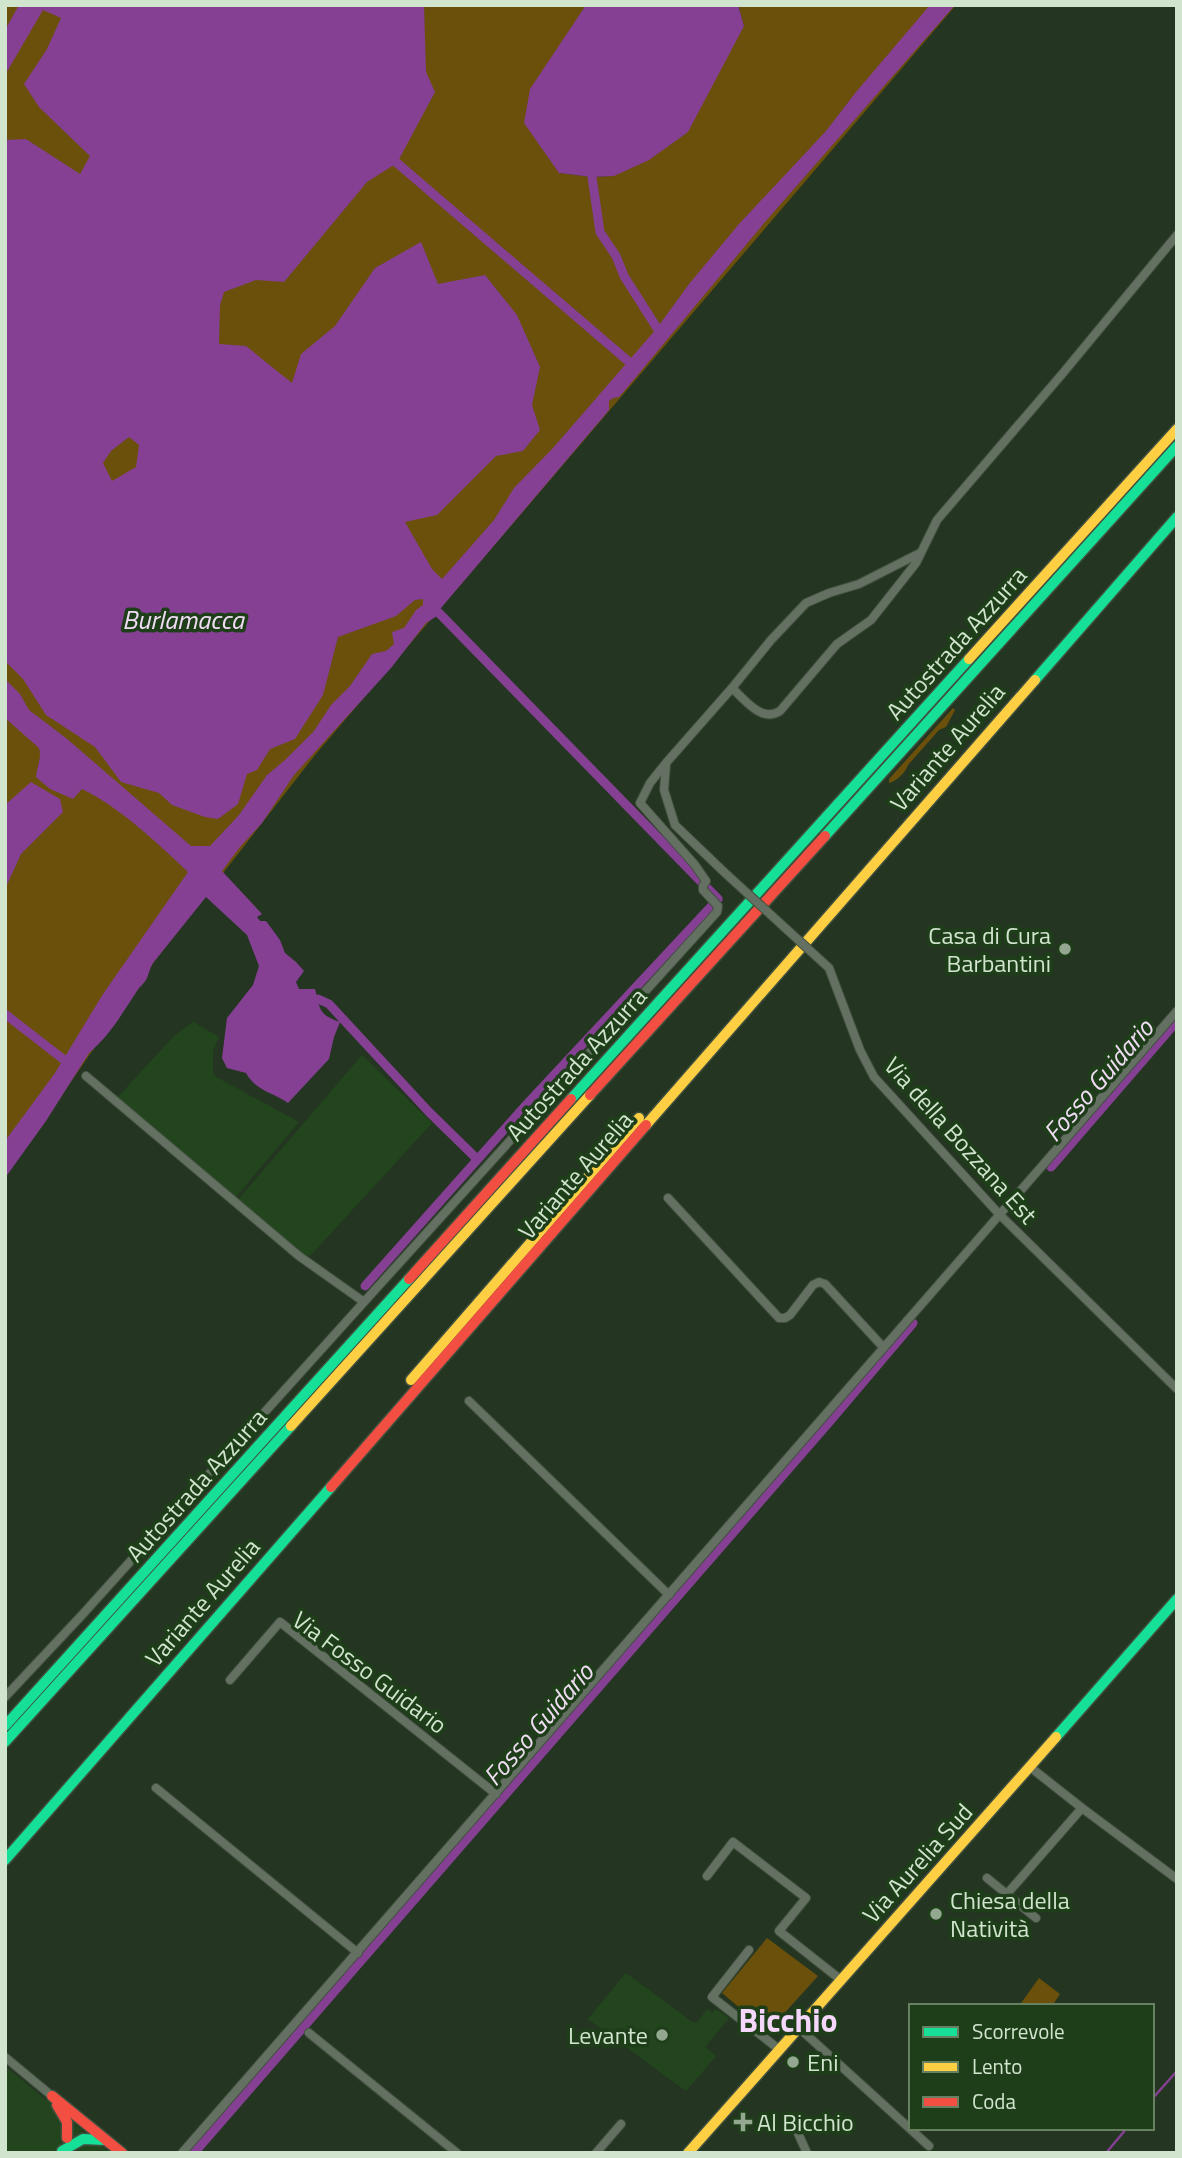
<svg xmlns="http://www.w3.org/2000/svg" width="1182" height="2158" font-family="'Titillium Web',sans-serif">
  <style>
    .built { fill: #22451d }
    .green { fill: #6a500b }
    .water { fill: #854093; fill-rule: evenodd }
    .lines { fill: none; stroke-linecap: round; stroke-linejoin: round }
    .stream { stroke: #854093; stroke-width: 2.5 }
    .canal { stroke: #854093; stroke-width: 9 }
    .street-casing { stroke: #40503e; stroke-width: 10 }
    .fast-casing { stroke: #40503e; stroke-width: 13 }
    .slow-casing { stroke: #40503e; stroke-width: 13 }
    .jam-casing { stroke: #40503e; stroke-width: 13 }
    .street { stroke: #647162; stroke-width: 8 }
    .fast { stroke: #16e098; stroke-width: 10 }
    .slow { stroke: #ffcf43; stroke-width: 10 }
    .jam { stroke: #f24e42; stroke-width: 10 }
    .street-bridge-casing { stroke: #40503e; stroke-width: 10; stroke-linecap: butt }
    .street-bridge { stroke: #647162; stroke-width: 8 }
    .poi-dot { fill: #94a791; stroke: #1e3e19; stroke-width: 2.5 }
    .labels { text-anchor: middle; dominant-baseline: central; stroke-width: 7; stroke-linejoin: round; paint-order: stroke }
    .street-label { font-size: 24px; fill: #d1e4ce; stroke: #1e3e19 }
    .poi-label { font-size: 24px; fill: #d1e4ce; stroke: #1e3e19; text-anchor: start }
    .water-label { font-size: 26px; font-style: italic; fill: #f0ddf4; stroke: #1e3e19 }
    .district-label { font-size: 32px; font-weight: bold; fill: #f6d7fc; stroke: #1e3e19 }
  </style>
  <rect width="100%" height="100%" fill="#243621"/>
  <!-- built -->
  <path class="built" d="M193,1022L219,1037L213,1051V1072L216,1077L299,1122L234,1199L116,1099L174,1036Z
    M362,1055L432,1123L310,1256L300,1253L237,1201Z
    M626,1973L692,2022L697,2023L707,2009L712,2013L716,2009L729,2018L705,2047L716,2056L686,2091L588,2019Z
    M5,2066L110,2153H5Z"/>
  <!-- green -->
  <path class="green" d="M5,5H586L569,33L559,173L592,177L614,176L744,26L738,5H956L315,755L153,963L5,1177Z
    M953,708L955,710L946,727L939,730L908,765C905,773 897,781 889,783V779Z
    M767,1938L818,1976L771,2028L743,2006L741,2009L722,1993Z
    M1039,1978L1060,1994L1052,2006H1019Z"/>
  <!-- water -->
  <path class="water" d="M19,5H424L426,72L435,92L397,163L367,182L284,282L256,280L224,292L220,305L219,344L246,346L292,383L301,354L335,326L375,268L421,242L438,284L485,275L517,315L540,367L532,405L540,430L523,451L496,456L437,515L405,522L432,569L442,579L494,520L514,488L553,448L657,328L689,284L739,224L826,131L856,92L930,5H955L765,222L636,377L619,397L613,398L609,401V410L441,608L437,616L426,623L391,668L294,775L262,823L240,847L222,871L262,914L257,917L260,921H266L280,940L285,953L296,962L304,971L296,982L299,989H315C320,1008 318,1015 340,1022L334,1037L329,1059L288,1103C272,1092 256,1091 246,1073L227,1068L222,1058L227,1018L253,985L259,966L247,935L206,897L153,963C150,968 149,973 147,978C145,983 139,987 137,991C121,1015 111,1034 89,1053L46,1121L5,1178V1141L55,1073L103,994L188,872C156,842 121,808 82,789L73,799L50,789L36,777C37,766 42,758 39,748L5,718V679L20,694L29,710L66,738L191,846H210L239,815L267,775L285,760L314,731L331,705L350,686L372,654L386,651L394,644L392,632L404,628L416,610L423,605V599L415,600L396,616L338,637L323,695L295,739L270,749L257,770L247,774L238,804L218,819L205,817L172,805L159,793L121,782L95,747L46,715L23,679L5,661V140L26,139L80,174L90,156L39,107L24,84L47,49L61,18L43,10L5,75V30ZM129,437L139,445L136,467L112,481L103,463L111,451Z
    M586,5H738L744,26L688,132L649,160L614,176L592,177L559,173L524,123L530,89Z
    M31,782L60,799L63,812L21,854L5,889V805Z"/>
  <g class="lines">
    <!-- stream -->
    <path class="stream" d="M1152,2099L1177,2071
      M1106,2153L1127,2128"/>
    <!-- canal -->
    <path class="canal" d="M397,163L628,361
      M592,177L600,232L616,256L624,276L657,328
      M318,999L329,1004L429,1112L477,1159
      M5,1014L63,1059
      M1051,1167L1177,1021
      M365,1286L526,1105L718,899L439,613
      M194,2153L831,1420L913,1323"/>
    <!-- street casing -->
    <g class="street-casing">
      <path id="street" d="M732,688L771,640L806,603L829,593L859,584L920,553
        M666,765L664,790L675,825L724,872
        M829,968L860,1050L874,1077L999,1214L1177,1389
        M668,1198L779,1318H785L790,1315L813,1285L819,1282L825,1284L883,1347
        M364,1302L717,912L718,906L703,890V886L706,881L695,865L640,803L650,783L666,763L732,688C745,700 762,723 780,711L837,644L871,620L916,563L937,520L1063,373L1177,235
        M469,1401L669,1595
        M230,1680L280,1622L496,1794
        M5,1697L82,1615L364,1302L299,1256L86,1076
        M156,1788L358,1953
        M1082,1808L1177,1879
        M707,1876L733,1842L806,1898L779,1931L841,1980
        M987,1878L1036,1918
        M1006,1895L1082,1808L1030,1767
        M749,1950L712,1997L780,2050
        M799,2028L929,2146
        M309,2033L457,2153
        M5,2057L52,2096
        M797,2131L807,2153
        M182,2153C516,1775 844,1391 1177,1011
        M596,2153L621,2124"/>
    </g>
    <!-- fast casing -->
    <g class="fast-casing">
      <path id="fast" d="M1035,680L1177,517
        M825,836L1177,446
        M571,1099L969,659
        M5,1726L409,1279
        M1056,1737L1177,1599
        M5,1742L291,1426
        M5,1860L331,1487
        M62,2151L83,2139L105,2140"/>
    </g>
    <!-- slow casing -->
    <g class="slow-casing">
      <path id="slow" d="M969,659L1177,429
        M646,1125L1035,680
        M411,1380L639,1118
        M291,1426L590,1095
        M688,2153L1056,1737"/>
    </g>
    <!-- jam casing -->
    <g class="jam-casing">
      <path id="jam" d="M590,1095L825,836
        M409,1279L571,1099
        M331,1487L646,1125
        M52,2096L122,2153
        M57,2105L67,2122V2138"/>
    </g>
    <!-- street -->
    <use href="#street" class="street"/>
    <!-- fast -->
    <use href="#fast" class="fast"/>
    <!-- slow -->
    <use href="#slow" class="slow"/>
    <!-- jam -->
    <use href="#jam" class="jam"/>
    <!-- street-bridge casing -->
    <g class="street-bridge-casing">
      <path id="street-bridge" d="M724,872L829,968"/>
    </g>
    <!-- street-bridge -->
    <use href="#street-bridge" class="street-bridge"/>
  </g>
  <!-- markers -->
  <g class="poi-dot">
    <circle cx="1065" cy="949" r="7"/>
    <circle cx="936" cy="1914" r="7"/>
    <circle cx="662" cy="2035" r="7"/>
    <circle cx="793" cy="2062" r="7"/>
    <path d="M739.5 2111.5h7v7h7v7h-7v7h-7v-7h-7v-7h7z"/>
  </g>
  <g class="labels">
    <!-- street labels -->
    <g class="street-label">
      <text transform="translate(956 643) rotate(-48)">Autostrada Azzurra</text>
      <text transform="translate(947 747) rotate(-49)">Variante Aurelia</text>
      <text transform="translate(576 1064) rotate(-48)">Autostrada Azzurra</text>
      <text transform="translate(961 1140) rotate(48)">Via della Bozzana Est</text>
      <text transform="translate(575 1175) rotate(-49)">Variante Aurelia</text>
      <text transform="translate(196 1485) rotate(-48)">Autostrada Azzurra</text>
      <text transform="translate(202 1602) rotate(-49)">Variante Aurelia</text>
      <text transform="translate(370 1672) rotate(37)">Via Fosso Guidario</text>
      <text transform="translate(917 1863) rotate(-48)">Via Aurelia Sud</text>
    </g>
    <!-- poi labels -->
    <g class="poi-label">
      <text x="1051" y="935" text-anchor="end">Casa di Cura<tspan x="1051" dy="28">Barbantini</tspan></text>
      <text x="950" y="1900">Chiesa della<tspan x="950" dy="28">Natività</tspan></text>
      <text x="648" y="2035" text-anchor="end">Levante</text>
      <text x="807" y="2062">Eni</text>
      <text x="757" y="2122">Al Bicchio</text>
    </g>
    <!-- water labels -->
    <g class="water-label">
      <text x="183" y="619">Burlamacca</text>
      <text transform="translate(1098 1080) rotate(-49)">Fosso Guidario</text>
      <text transform="translate(538 1724) rotate(-49)">Fosso Guidario</text>
    </g>
    <!-- district labels -->
    <g class="district-label">
      <text x="788" y="2020">Bicchio</text>
    </g>
  </g>
  <!-- border -->
  <rect width="1182" height="2158" fill="none" stroke="#d1e4ce" stroke-width="14"/>
  <!-- legend -->
  <rect x="909" y="2004" width="245" height="126" fill="#1e3e19" stroke="#668061" stroke-width="2"/>
  <rect x="923" y="2027" width="35" height="10" fill="#16e098" stroke="#668061" stroke-width="2"/>
  <text x="972" y="2039" font-size="21" fill="#d1e4ce">Scorrevole</text>
  <rect x="923" y="2062" width="35" height="10" fill="#ffcf43" stroke="#668061" stroke-width="2"/>
  <text x="972" y="2074" font-size="21" fill="#d1e4ce">Lento</text>
  <rect x="923" y="2097" width="35" height="10" fill="#f24e42" stroke="#668061" stroke-width="2"/>
  <text x="972" y="2109" font-size="21" fill="#d1e4ce">Coda</text>
</svg>
